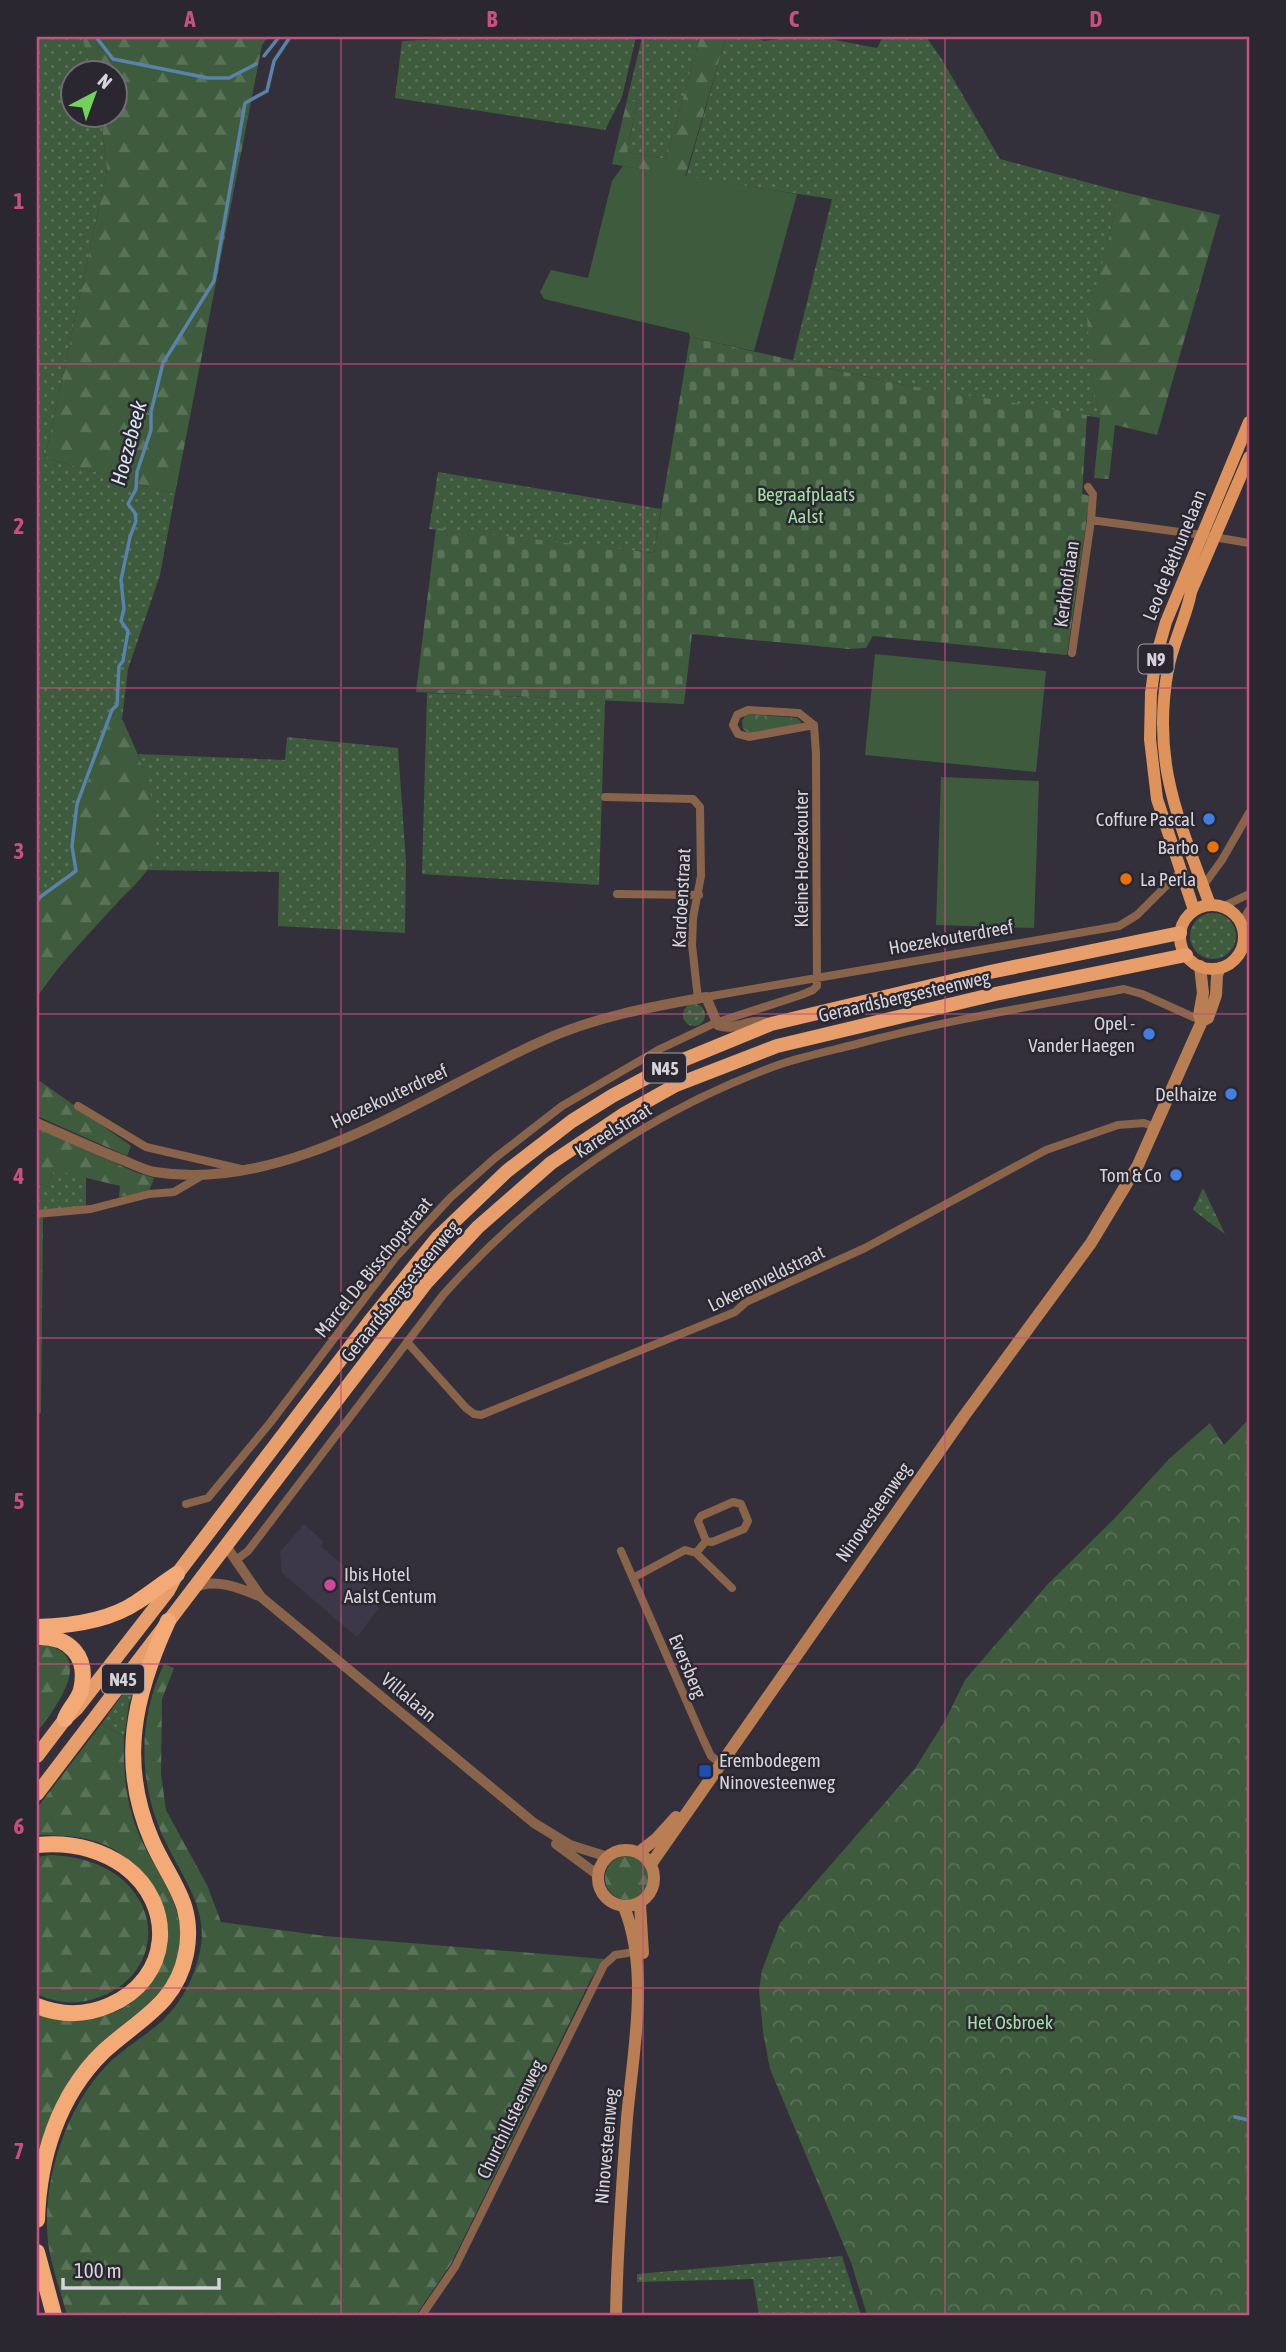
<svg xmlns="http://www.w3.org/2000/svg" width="1286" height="2352" font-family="'Asap Condensed',sans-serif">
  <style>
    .built { fill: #3d3849 }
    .grass { fill: url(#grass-dots) }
    .forest { fill: url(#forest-firs) }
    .cemetery { fill: url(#cemetery-stones) }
    .park { fill: url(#park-crowns) }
    .garden { fill: #3e5b3d }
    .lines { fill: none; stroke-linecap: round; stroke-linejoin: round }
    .stream { stroke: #5983aa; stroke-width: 3.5 }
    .minor { stroke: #89644a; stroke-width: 8 }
    .tertiary { stroke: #89644a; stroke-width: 10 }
    .secondary { stroke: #b97e54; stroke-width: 12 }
    .primary { stroke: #de925c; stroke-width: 12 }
    .trunk { stroke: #e89e6a; stroke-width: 14 }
    .motorway { stroke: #f3aa77; stroke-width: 16 }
    .grid { fill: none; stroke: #c85081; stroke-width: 2; stroke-opacity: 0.55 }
    .shop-dot { fill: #3f7fe0; stroke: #2a2731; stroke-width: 2.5 }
    .food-dot { fill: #e8710a; stroke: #2a2731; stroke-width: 2.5 }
    .hotel-dot { fill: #d1479c; stroke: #2a2731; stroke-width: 2.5 }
    .transit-dot { fill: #1a4fb4; stroke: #2a2731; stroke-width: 2.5 }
    .labels { text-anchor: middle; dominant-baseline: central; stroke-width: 5; stroke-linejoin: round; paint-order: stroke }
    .shield { fill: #2a2731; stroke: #a2a0a8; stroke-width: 2 }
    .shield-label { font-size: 18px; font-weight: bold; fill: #d6d4db }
    .park-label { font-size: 19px; fill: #a2e0a2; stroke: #2a2731 }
    .street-label { font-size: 19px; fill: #d6d4db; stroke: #2a2731 }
    .poi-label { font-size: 19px; fill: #d6d4db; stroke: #2a2731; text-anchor: end }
    .water-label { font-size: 21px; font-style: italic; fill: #d9e6f2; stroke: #2a2731 }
    .neatline { fill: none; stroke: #c85081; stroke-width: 2.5 }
    .grid-label { font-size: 23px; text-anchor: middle; font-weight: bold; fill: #c85081 }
  </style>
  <defs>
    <pattern id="grass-dots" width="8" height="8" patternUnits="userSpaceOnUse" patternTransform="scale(1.75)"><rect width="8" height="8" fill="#3e5b3d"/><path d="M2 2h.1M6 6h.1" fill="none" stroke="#597258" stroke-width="1.8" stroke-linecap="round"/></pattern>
    <pattern id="forest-firs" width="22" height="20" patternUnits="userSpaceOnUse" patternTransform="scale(1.75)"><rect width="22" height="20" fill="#3e5b3d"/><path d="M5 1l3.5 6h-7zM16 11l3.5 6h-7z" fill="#597258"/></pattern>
    <pattern id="cemetery-stones" width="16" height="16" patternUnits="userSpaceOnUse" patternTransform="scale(1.75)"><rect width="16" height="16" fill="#3e5b3d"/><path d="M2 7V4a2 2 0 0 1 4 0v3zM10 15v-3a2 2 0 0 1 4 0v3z" fill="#597258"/></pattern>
    <pattern id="park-crowns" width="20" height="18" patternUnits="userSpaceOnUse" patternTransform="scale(1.75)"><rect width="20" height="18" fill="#3e5b3d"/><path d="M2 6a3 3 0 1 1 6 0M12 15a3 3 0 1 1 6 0" fill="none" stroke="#597258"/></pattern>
  </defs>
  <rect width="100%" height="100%" fill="#33303b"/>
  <!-- built -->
  <path class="built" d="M304,1524L324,1542L321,1546L379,1597L378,1609L357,1637L282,1573L280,1552Z"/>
  <!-- grass -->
  <path class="grass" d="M37,37H82L92,73L74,74V116H101L107,170L45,458L175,494L160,575L128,669L122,719L108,714L88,778L77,804L72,846L76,871L40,897L37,902Z
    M483,37H636L622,97L605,130L395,98L402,41Z
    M642,37H700L666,159L627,152L637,103L627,100Z
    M726,37H755L764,41L794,37H819L877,48L883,37H926L941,58L1000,159L1119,191L1108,242L1092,378L1100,418L899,384L793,360L832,199L686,177Z
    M438,472L661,509L654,553L429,529Z
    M427,693L605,700L599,885L422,874Z
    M287,737L398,748L406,862L405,933L278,926L279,872L148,870C161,824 153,798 138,754L285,760Z
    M1190 936a23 23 0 1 1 46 0a23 23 0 1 1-46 0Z
    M683 1015a11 11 0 1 1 22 0a11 11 0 1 1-22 0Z
    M54,1170L86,1176V1207L37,1211V1183L47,1187Z
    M1203,1188L1225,1234L1193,1210Z
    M135,1677L138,1679L129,1704L124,1738L102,1723Z
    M842,2256L861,2315H759L753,2279L637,2282V2274Z"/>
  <!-- forest -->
  <path class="forest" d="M82,37H268L262,45L175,494L45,458L107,170L101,116H116V74L92,73Z
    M700,37H726L685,177L612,164L627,100L637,102L627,152L666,159Z
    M1119,191L1220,215L1157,435L1115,425L1109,479L1094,478L1100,418L1092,378L1087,318L1108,242Z
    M108,714L122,719C140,756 173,833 146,872C138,883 126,893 117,903C89,934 60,963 37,997V902L40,897L75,871L72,846L77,804L89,778Z
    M37,1079L131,1146L127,1156L37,1116Z
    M37,1128L135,1172L154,1178L150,1189L143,1193L119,1197L120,1186L54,1170L47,1187L37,1183Z
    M37,1218H43L41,1413L37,1414Z
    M44,1645C98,1654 54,1710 37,1732V1646Z
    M164,1664L174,1668L162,1699L161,1774L166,1810L207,1885L221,1922L325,1936L604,1959L591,1979L451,2264L416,2315H67C61,2293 53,2271 49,2249C39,2185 66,2103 113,2059C129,2045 148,2034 163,2020C183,2001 195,1976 200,1951C209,1910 183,1878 166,1843C138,1786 137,1721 164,1664Z
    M102,1723L124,1738C123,1773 126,1804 140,1837C156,1873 184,1902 180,1945C173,2002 124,2016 91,2053C64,2083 48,2117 37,2156V2014C59,2016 84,2022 106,2015C137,2006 149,1987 159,1959C164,1949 168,1940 167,1929C166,1904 136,1862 115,1850C91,1836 64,1835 37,1835V1808Z
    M50,1855C77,1856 104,1863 124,1881C168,1922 149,1983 94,1999C74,2005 56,2003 37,1994V1857Z
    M605 1878a22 22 0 1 1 44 0a22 22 0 1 1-44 0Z"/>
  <!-- cemetery -->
  <path class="cemetery" d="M690,337L899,384L1087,415L1082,494L1090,496L1067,655L873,636L866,648L848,649L692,634L684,704L416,692L436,528L654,553Z"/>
  <!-- park -->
  <path class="park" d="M746,714L797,718L801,722L799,725L749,734L743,729L742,721Z
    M1249,1419V2315H867L852,2265L770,2069L763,2032L759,1990L762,1970L780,1923L916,1767L946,1719L965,1680L1047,1585L1115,1518L1169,1459L1210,1423L1224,1445Z"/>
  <!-- garden -->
  <path class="garden" d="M623,166L797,194L754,351L690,337L689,333L544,299L540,292L551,270L588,278L612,181Z
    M875,654L1046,671L1036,772L865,755Z
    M941,777L1039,781L1034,928L936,925Z"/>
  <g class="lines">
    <!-- stream -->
    <path class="stream" d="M96,37L113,59L208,78H229L256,64
      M264,56L279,37
      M37,902L40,897L76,871L72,846L77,804L112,710L117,705L119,666L123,661L128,631L121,621L124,609L121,580L130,537L136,521L135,513L128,504L136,489L137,472L151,430V412L163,363L214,281L245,103L267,91L274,61L290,37
      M1235,2117L1249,2120"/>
    <!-- minor -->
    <path class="minor" d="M1091,520L1202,535L1249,543
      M1072,653L1091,520L1093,494L1088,487
      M605,797L693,799L700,807L701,876L693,918L692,945L698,999
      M1203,886L1222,860L1249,813
      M617,894L699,895
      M1222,907L1249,894
      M1241,923L1249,910
      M706,997L1119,926L1137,915L1181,871
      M78,1106L146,1147L241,1169
      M37,1214L91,1209L149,1194L174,1192L203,1175
      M407,1342L466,1408L474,1414L481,1415L735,1312L746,1302L865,1248L1046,1150L1118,1125L1144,1123L1155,1127
      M186,1504L208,1498L270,1423L395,1258L450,1198L495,1158L562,1106L660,1049L715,1023L801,995L813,990L817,986L816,753L814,725L799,713L748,710L737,715L733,725L738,734L749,737L814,725
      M621,1551L703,1739L711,1756L720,1763
      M696,1553L706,1541L712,1542L744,1529L748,1521L741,1504L733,1502L701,1516L698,1521L706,1541
      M236,1560L248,1551L443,1295C537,1190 649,1111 781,1064C805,1056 829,1051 853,1045C942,1021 1033,1006 1124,989L1142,994L1202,1021
      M633,1578L685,1550L696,1553L732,1588
      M422,2315L455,2267L604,1965L615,1955L640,1951"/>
    <!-- tertiary -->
    <path class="tertiary" d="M37,1123C64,1135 92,1148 120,1159C131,1163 143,1170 155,1172C289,1194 425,1093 542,1041C594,1017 650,1007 706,997L718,1025C737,1032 752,1016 771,1024
      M226,1546L261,1597L534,1823L570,1845L608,1857
      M194,1588C213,1577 240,1588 259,1596
      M556,1844L598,1875"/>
    <!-- secondary -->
    <path class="secondary" d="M1200,966L1203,993L1199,1015L1202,1021
      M598 1878a28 28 0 1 1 56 0a28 28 0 1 1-56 0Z
      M638,1853L656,1839L676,1817
      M651,1864L964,1416L1091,1243L1138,1165L1202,1021L1208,1018L1216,995L1217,975L1220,968
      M640,1904L643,1953
      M616,2315C617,2249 622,2184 627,2118C633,2051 650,1971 624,1907"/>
    <!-- primary -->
    <path class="primary" d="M1210,905C1179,820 1151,763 1168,669C1173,642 1186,618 1191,592L1249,457
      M1180 937a32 32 0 1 1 64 0a32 32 0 1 1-64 0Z
      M1194,910L1157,799L1150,739L1151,693L1156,657L1166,622L1249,422"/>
    <!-- trunk -->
    <path class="trunk" d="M37,1756L65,1719L77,1708L168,1591L177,1574L370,1321L438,1237L507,1171L572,1121L612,1096L666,1067L771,1024L990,972L1180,933
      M37,1794L426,1283L478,1227L551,1163L624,1114L676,1085L777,1046L995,994L1186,955"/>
    <!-- motorway -->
    <path class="motorway" d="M37,1627C70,1626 109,1621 137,1602C151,1593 163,1583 177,1574
      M37,1637C69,1636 89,1656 81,1690C78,1701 69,1708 65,1719
      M37,1845C68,1842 98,1848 124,1866C177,1905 171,1979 110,2005C85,2016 62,2016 37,2006
      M37,2220C39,2158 58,2096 103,2052C137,2020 176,2005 186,1954C196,1904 170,1882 152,1841C118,1763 134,1695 168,1621
      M37,2252L54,2315"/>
  </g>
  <!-- grid -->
  <path class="grid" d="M341,37V2315M643,37V2315M945,37V2315M37,364H1249M37,688H1249M37,1014H1249M37,1338H1249M37,1664H1249M37,1988H1249"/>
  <!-- markers -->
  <g class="shop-dot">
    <circle cx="1209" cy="819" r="7"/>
    <circle cx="1149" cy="1034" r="7"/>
    <circle cx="1231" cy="1094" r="7"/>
    <circle cx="1176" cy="1175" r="7"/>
  </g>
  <g class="food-dot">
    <circle cx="1213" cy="847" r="7"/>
    <circle cx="1126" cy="879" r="7"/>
  </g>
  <circle class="hotel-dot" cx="330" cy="1585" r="7"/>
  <rect class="transit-dot" x="698" y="1764" width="14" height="14" rx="3.5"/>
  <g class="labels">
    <!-- shield labels -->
    <g class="shield">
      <rect x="1138.5" y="644.5" width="35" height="29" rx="5"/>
      <rect x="644" y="1053.5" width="42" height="29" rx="5"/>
      <rect x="102" y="1664.5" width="42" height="29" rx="5"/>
    </g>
    <g class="shield-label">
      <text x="1156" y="659">N9</text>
      <text x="665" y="1068">N45</text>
      <text x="123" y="1679">N45</text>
    </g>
    <!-- park labels -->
    <g class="park-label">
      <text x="806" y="494">Begraafplaats<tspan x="806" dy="22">Aalst</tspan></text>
      <text x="1010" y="2022">Het Osbroek</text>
    </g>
    <!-- street labels -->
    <g class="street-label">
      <text transform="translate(1174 555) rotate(-68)">Leo de Béthunelaan</text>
      <text transform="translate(1066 584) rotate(-82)">Kerkhoflaan</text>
      <text transform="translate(801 859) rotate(-90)">Kleine Hoezekouter</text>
      <text transform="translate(681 898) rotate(-87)">Kardoenstraat</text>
      <text transform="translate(951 937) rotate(-10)">Hoezekouterdreef</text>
      <text transform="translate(904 996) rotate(-13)">Geraardsbergsesteenweg</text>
      <text transform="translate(389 1096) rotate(-25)">Hoezekouterdreef</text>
      <text transform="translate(613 1130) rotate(-32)">Kareelstraat</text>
      <text transform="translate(373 1267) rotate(-51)">Marcel De Bisschopstraat</text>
      <text transform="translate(766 1278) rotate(-26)">Lokerenveldstraat</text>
      <text transform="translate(400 1291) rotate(-51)">Geraardsbergsesteenweg</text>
      <text transform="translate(873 1512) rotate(-55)">Ninovesteenweg</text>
      <text transform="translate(688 1666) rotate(67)">Eversberg</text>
      <text transform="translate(409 1697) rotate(40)">Villalaan</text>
      <text transform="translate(510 2119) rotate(-64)">Churchillsteenweg</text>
      <text transform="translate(606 2146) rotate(-85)">Ninovesteenweg</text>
    </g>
    <!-- poi labels -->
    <g class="poi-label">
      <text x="1195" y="819">Coffure Pascal</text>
      <text x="1199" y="847">Barbo</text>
      <text x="1140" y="879" text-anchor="start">La Perla</text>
      <text x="1135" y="1023">Opel -<tspan x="1135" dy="22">Vander Haegen</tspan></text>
      <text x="1217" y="1094">Delhaize</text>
      <text x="1162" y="1175">Tom &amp; Co</text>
      <text x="344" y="1574" text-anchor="start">Ibis Hotel<tspan x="344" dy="22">Aalst Centum</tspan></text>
      <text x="719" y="1760" text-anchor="start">Erembodegem<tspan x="719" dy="22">Ninovesteenweg</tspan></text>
    </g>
    <!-- water labels -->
    <g class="water-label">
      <text transform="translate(128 443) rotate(-75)">Hoezebeek</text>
    </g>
  </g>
  <!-- border -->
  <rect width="1286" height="2352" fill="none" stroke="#2a2731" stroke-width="77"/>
  <!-- north arrow -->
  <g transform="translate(94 94) rotate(41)"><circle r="33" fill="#2a2731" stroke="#6f6c75" stroke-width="2"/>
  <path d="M0-5L12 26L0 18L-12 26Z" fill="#73d25c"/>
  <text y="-10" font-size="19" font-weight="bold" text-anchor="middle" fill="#d6d4db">N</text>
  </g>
  <!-- scale -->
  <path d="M63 2278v10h156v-10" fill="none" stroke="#d6d4db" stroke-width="3.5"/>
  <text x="74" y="2278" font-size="21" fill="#d6d4db" stroke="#2a2731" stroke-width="5" paint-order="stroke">100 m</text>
  <rect x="38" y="38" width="1210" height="2276" class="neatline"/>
  <g class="grid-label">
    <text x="190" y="27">A</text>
    <text x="492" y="27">B</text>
    <text x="794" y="27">C</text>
    <text x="1096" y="27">D</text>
    <text x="19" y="209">1</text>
    <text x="19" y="534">2</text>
    <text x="19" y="859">3</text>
    <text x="19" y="1184">4</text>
    <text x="19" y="1509">5</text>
    <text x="19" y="1834">6</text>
    <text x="19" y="2159">7</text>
  </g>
</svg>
